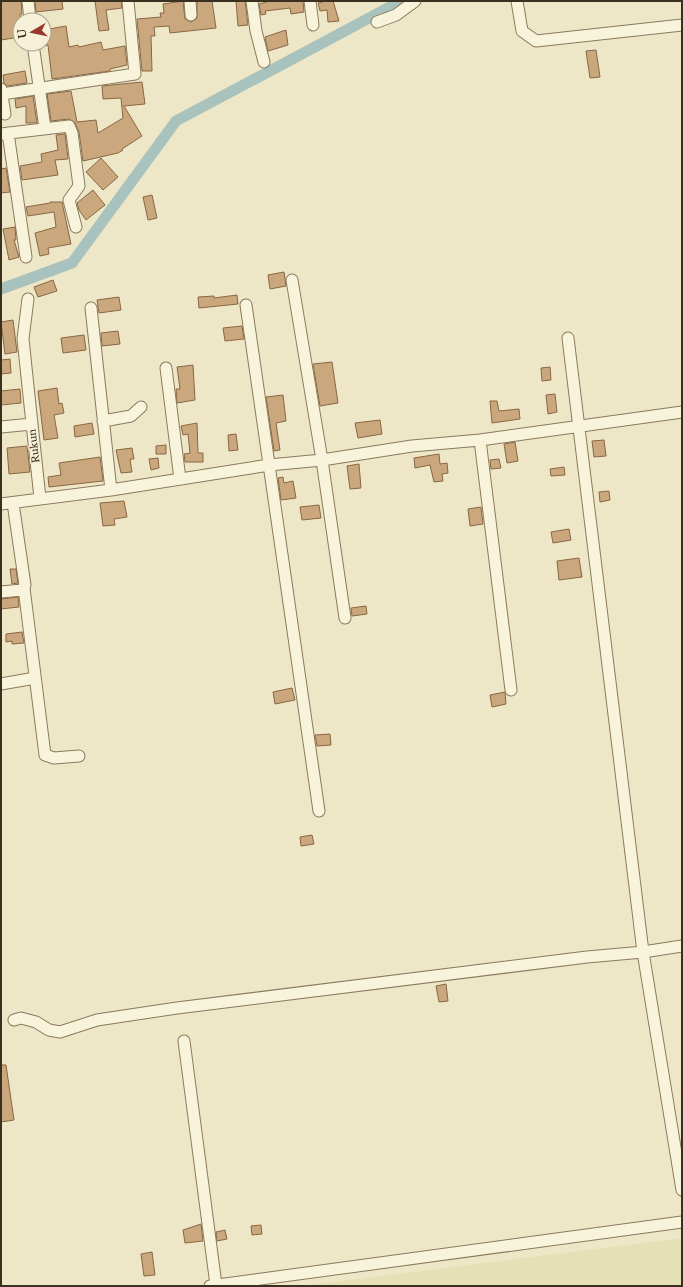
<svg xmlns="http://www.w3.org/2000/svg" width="683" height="1287" font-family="'Libre Baskerville',serif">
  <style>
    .farmland { fill: #e3e1b5 }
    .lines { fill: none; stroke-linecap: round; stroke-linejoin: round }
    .canal { stroke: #a8c2bd; stroke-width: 11 }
    .building { fill: #cba77e; stroke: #886743 }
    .street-casing { stroke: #897a5d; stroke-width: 13 }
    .street { stroke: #f8f3db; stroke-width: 11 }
    .labels { text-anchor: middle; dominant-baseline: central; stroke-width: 3; stroke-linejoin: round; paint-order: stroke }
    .street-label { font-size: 10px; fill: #3a3020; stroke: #f5f0d7 }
  </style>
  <rect width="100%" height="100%" fill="#eee7c7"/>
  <!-- farmland -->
  <path class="farmland" d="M682,1238V1286H303Z"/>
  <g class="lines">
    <!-- canal -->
    <path class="canal" d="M1,289L72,263L176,121L401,1"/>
  </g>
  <!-- building -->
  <path class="building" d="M1,1H21L22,14H20V37L1,40Z
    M35,1H62L63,9L36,12Z
    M95,1H121L122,8L106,10L109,30L99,31Z
    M183,1L185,19L191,22L197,18V1H212L216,28L170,33L169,26L154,27L155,36H151L152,71H142L137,19L161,17L160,13H164L163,4Z
    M236,1H245L248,25L238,26Z
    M270,1H303L304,12L291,14L290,8L265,11L266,14L261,15L259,4Z
    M326,1H333L339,21L328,22L327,10L320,11L318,3Z
    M66,26L69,47L78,45L79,47L101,42L103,50L125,46L127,65L110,69V71L52,79L48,45L44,46V30Z
    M286,30L288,45L268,51L265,37Z
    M596,50L600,77L590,78L586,51Z
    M25,71L27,83L7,86L4,83L3,75Z
    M142,82L145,104L124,106L142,136L122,149L123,150L118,153L83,161L79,132L75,123L69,119L51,121L47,94L71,91L77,122L96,120L98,133L123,118L121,98L103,99L102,86Z
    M33,96L37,123H26V106L16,108L15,99Z
    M65,134L68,159L55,160L58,175L22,180L20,166L42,162L41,154L58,150L56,135Z
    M101,158L118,177L103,190L86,172Z
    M6,168L10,192L1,193V169Z
    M93,190L105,205L86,220L79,210L77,203Z
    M152,195L157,218L148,220L143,197Z
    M50,202H62L71,244L48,248L49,254L40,256L35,233L56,227L54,212L28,216L26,207L50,203Z
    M15,227L16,240H14L19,257L9,260L3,229Z
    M284,272L286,286L270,289L268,275Z
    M53,280L57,291L38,297L34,287Z
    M237,295L238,304L199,308L198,297L214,296V298Z
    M119,297L121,310L99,313L97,300Z
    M13,320L17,352L5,354L1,322Z
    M242,326L244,339L225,341L223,328Z
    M118,331L120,344L102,346L101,333Z
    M84,335L86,350L63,353L61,338Z
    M10,359L11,373L1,374V360Z
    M332,362L338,403L320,406L313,364Z
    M193,365L195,400L177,403L176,389H180L177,367Z
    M550,367L551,380L542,381L541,368Z
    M57,388L59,404L62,403L64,413L54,415L58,438L44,440L38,391Z
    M20,389L21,403L1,405V391Z
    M555,394L557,412L548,414L546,395Z
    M283,395L286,421L276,423L280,450L274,451L266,397Z
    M490,401H497L499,411L519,409L520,419L492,423Z
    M380,420L382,434L358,438L355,423Z
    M92,423L94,434L75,437L74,426Z
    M197,423L198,453H203V462H185L184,454L190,453L188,434L183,435L181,426Z
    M236,434L238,450L229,451L228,435Z
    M604,440L606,456L594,457L592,441Z
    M515,442L518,461L507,463L504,444Z
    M166,445V454H156V446Z
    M27,446L30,472L9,474L7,448Z
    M132,448L134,459H130L132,472L121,473L116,450Z
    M439,454L440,464L447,463L448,473L442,474L443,481L434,482L430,465L415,468L414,458Z
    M100,457L103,481L49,487L48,477L61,475L59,463Z
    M158,458L159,468L151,470L149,459Z
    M499,459L501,468L491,469L490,460Z
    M359,464L361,488L350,489L347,466Z
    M564,467L565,475L551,476L550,469Z
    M283,477L284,483L293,481L296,498L281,500L278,478Z
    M609,491L610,500L600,502L599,492Z
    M124,501L127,517L114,519L115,525L103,526L100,503Z
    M319,505L321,518L302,520L300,507Z
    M481,507L483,524L470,526L468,509Z
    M569,529L571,540L553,543L551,532Z
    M579,558L582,577L559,580L557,561Z
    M10,569H16L18,583L12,584Z
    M18,597L19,607L1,609V599Z
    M366,606L367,614L352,616L351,608Z
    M22,632L24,643L12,644V641L6,642V634Z
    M292,688L295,700L275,704L273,692Z
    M505,692L506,704L492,707L490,695Z
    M330,734L331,745L317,746L315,735Z
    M312,835L314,844L301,846L300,837Z
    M446,984L448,1001L439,1002L436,986Z
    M1,1065H6L14,1120L1,1122Z
    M201,1224L203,1241L185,1243L183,1230Z
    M261,1225L262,1234L252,1235L251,1226Z
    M225,1230L227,1239L217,1241L216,1232Z
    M152,1252L155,1275L144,1276L141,1254Z"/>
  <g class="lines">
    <!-- street casing -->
    <g class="street-casing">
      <path id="street" d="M28,1L30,20
        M190,1L191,15
        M252,1L256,31L264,62
        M310,1L313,25
        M517,1L522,31L536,41L682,25
        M377,22L396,15L415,1
        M33,44L45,128
        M1,89L5,114
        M2,94L135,74L128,1
        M8,133L26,257
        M1,134L69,126L72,133L79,186L69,200L76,227
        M292,280L322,460L345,618
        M28,299L23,339L32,424
        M246,305L319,811
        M91,308L111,490
        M568,338L643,952L682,1190
        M166,368L180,479
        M103,421L131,416L141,407
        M1,427L32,424L40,498
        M480,440L511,690
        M1,504L111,490L269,465L322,460L412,446L480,440L682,412
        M24,588L45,755L54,758L79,756
        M1,592L22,590L25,585L13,503
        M1,684L35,678
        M14,1020L21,1018L36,1022L49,1030L60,1032L97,1020L177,1008L587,957L643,952L682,946
        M184,1041L216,1285
        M210,1286L682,1222"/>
    </g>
    <!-- street -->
    <use href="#street" class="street"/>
  </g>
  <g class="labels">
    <!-- street labels -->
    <g class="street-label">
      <text transform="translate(34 446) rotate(-97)">Rukun</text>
    </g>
  </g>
  <!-- border -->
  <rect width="683" height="1287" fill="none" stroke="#3a3020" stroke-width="4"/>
  <!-- north arrow -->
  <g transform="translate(32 32) rotate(261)"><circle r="19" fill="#f5f0d7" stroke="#aaa38e"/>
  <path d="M0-3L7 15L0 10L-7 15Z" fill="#973a2e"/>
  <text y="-6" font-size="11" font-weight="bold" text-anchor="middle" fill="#3a3020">U</text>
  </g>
</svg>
